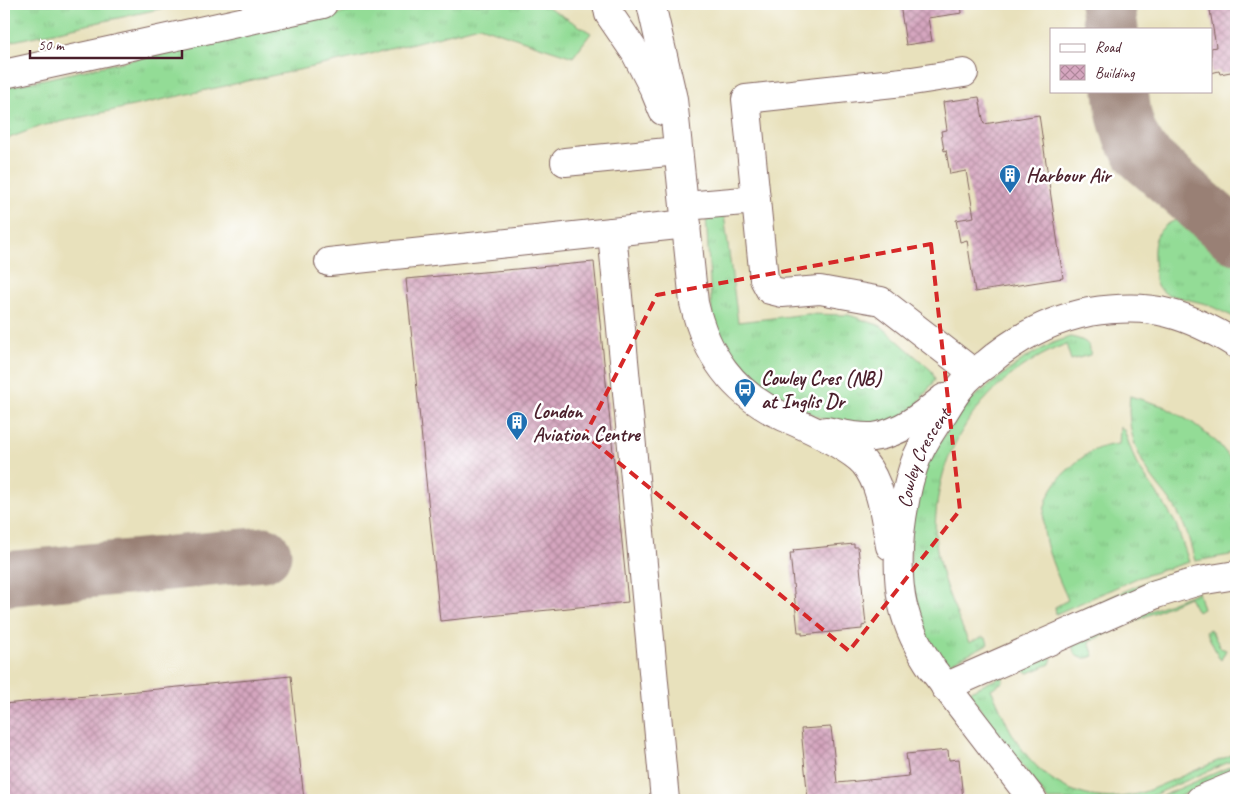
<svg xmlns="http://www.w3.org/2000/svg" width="1240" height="804" font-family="Caveat,sans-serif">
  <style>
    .grass { fill: url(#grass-tufts); stroke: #6e7e60 }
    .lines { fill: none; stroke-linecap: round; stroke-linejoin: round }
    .taxiway { stroke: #998074; stroke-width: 55 }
    .building { fill: url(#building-cross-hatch) }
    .minor-casing { stroke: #81635e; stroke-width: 30 }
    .minor { stroke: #fff; stroke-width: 28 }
    .marked { fill: none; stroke: #d62828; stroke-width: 4; stroke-dasharray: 10 6; stroke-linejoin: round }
    .labels { text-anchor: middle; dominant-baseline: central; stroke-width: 5; stroke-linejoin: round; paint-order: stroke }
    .poi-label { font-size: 20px; font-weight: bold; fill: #4a1f2b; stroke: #fff; text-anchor: start }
    .street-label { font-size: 20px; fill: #4a1f2b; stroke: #fff }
  </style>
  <defs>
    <pattern id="grass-tufts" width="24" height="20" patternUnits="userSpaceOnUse" patternTransform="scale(1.25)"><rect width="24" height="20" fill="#93dc96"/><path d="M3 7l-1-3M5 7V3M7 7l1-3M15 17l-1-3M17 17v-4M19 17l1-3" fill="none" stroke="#80bc81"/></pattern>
    <pattern id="building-cross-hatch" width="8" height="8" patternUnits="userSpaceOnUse" patternTransform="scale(1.25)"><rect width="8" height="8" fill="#d5a6bf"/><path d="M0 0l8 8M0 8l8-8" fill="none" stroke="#af879b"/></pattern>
  </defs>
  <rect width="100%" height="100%" fill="#fff"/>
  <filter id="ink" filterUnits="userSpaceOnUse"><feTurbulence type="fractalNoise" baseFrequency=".02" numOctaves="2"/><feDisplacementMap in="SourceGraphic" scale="10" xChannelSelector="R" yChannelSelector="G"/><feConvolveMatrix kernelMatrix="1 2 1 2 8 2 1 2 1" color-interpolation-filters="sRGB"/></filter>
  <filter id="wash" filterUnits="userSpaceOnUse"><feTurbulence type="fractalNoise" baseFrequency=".0096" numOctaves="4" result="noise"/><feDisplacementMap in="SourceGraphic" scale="20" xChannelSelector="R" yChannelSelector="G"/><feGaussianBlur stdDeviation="1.12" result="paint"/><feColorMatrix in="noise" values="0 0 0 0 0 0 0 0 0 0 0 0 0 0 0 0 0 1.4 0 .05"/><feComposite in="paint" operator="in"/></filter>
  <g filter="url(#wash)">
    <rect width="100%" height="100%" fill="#e8e1bc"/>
    <!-- grass -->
    <path class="grass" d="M4,4H182L4,43Z
      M384,4H543L591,33L573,57L479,26L363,56L41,126L4,140V88Z
      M724,214L738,322L807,314L849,315L881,326L932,371L935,380L916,406L887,425L840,426L771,396L735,368L713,331L706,216Z
      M1179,219C1201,220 1220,243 1236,257V318L1206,304L1166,294L1157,286L1155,281C1155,253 1146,230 1179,219Z
      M1070,337C1081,339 1092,342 1090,355L1071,360L1066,344C1000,370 949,426 938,497C936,512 934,528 936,543C940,579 955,610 969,643L982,637L986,638L988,644L946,665L928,643L911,589V524L928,461L960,410L978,394L1025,358L1053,343Z
      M1130,396L1163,406L1193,423L1219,444L1236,466V554L1195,561C1191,546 1187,530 1180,517C1173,502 1161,490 1151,476C1135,452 1126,425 1130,396Z
      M1120,427L1124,430L1136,463L1164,504L1176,524L1189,562L1137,578L1056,614L1055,607L1068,600C1048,553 1023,508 1071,467C1088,452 1097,446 1119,444Z
      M1191,567L1192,572L1066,620L1060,619L1155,578Z
      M1198,592L1203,609L1197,612L1189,597L1089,642L1094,656C1084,660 1072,659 1073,645L1079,639Z
      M1210,629L1221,648L1226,650L1221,660L1219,658L1206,631Z
      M1049,654L1052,658L1050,664L1029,673L1024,671L1023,665Z
      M1003,676V682L991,689C1000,707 1007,727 1018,743C1042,781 1082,804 1127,796C1143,794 1158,786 1173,780C1194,771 1215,762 1236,753V759L1142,800H1048L970,695V691Z
      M1236,764V772L1171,800H1153Z"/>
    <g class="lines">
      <!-- taxiway -->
      <path class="taxiway" d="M1107,4L1111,29
        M1121,91L1124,115L1130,135L1143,156L1236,237
        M4,579L264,554"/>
    </g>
    <g id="blocks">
      <!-- building -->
      <path class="building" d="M900,4H961L962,13L928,18L932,41L906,45Z
        M1209,4H1236V71L1220,74L1219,71L1211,73V48L1216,47Z
        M979,97L984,124L1039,115L1063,278L975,292L967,240L960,242L956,220L974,217L966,171L950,174L946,150L944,151L941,131L947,130L943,102Z
        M594,262L628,602L440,621L406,279Z
        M854,544V547H858L866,625L862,626V629L802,635V632H798L790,553H794L793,550Z
        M291,676L304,800H4V704Z
        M831,727L837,783L909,776L906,754L948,750L949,760L959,759L963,800H808L801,729Z"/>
    </g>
  </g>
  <g filter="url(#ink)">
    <use href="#blocks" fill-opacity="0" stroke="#81635e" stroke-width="1"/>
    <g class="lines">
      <!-- minor casing -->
      <g class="minor-casing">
        <g id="minor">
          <path d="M607,4L609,14L635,52L654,89L663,111"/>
          <path d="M651,4L673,99L694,303C706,355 733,393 782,416C797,423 812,429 826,437C839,445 854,452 864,463C882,485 885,519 890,546"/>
          <path d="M4,74L323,4"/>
          <path d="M565,162L678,151"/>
          <path d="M756,200L746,99L912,81L964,73"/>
          <path d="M685,206L756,200L764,279L770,290L782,293L820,290L881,301L974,373"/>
          <path d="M612,232L665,800"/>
          <path d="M329,262L687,224"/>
          <path d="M826,431C841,434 857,438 873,437C901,433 923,415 944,398"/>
          <path d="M945,687L1156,594L1199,581L1236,575"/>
          <path id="s1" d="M1033,800L933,670C902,625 895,589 900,534C903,508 907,482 917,457C924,441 934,426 944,412C950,402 956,392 963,384C969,376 978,370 986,364C1016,338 1049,320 1089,312C1115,308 1142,306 1168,313C1192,319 1215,331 1236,344"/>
          <path d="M1200,800L1236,785"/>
        </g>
      </g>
      <!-- minor -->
      <use href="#minor" class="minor"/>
    </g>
  </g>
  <!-- marked area -->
  <path class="marked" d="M931,244L960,510L849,651L585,435L657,295Z"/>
  <!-- icons -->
  <defs>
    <g id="building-pin" transform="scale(1.125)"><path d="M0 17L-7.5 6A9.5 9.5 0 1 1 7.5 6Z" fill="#1f6fb2" stroke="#fff"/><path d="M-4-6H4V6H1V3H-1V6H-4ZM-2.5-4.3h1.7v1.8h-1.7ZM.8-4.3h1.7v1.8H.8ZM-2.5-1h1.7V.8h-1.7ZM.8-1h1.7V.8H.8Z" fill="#fff"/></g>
    <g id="bus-pin" transform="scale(1.125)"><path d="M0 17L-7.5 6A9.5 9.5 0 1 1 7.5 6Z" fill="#1f6fb2" stroke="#fff"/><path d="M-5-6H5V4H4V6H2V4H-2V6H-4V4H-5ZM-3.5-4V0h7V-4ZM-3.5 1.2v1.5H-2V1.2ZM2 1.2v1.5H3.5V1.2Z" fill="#fff"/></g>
  </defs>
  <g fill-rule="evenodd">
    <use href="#building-pin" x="1010" y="175"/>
    <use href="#bus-pin" x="745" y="389"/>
    <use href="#building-pin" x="517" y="422"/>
  </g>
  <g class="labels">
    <!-- poi labels -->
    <g class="poi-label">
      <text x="1026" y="175">Harbour Air</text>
      <text x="761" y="378">Cowley Cres (NB)<tspan x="761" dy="23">at Inglis Dr</tspan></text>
      <text x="533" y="411">London<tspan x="533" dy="23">Aviation Centre</tspan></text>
    </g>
    <!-- street labels -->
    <g class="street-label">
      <text stroke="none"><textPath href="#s1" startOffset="388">Cowley Crescent</textPath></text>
    </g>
  </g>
  <!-- margin -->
  <rect width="1240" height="804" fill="none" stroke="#fff" stroke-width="20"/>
  <!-- legend -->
  <rect x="1050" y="28" width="162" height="65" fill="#ffffff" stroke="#b7a5aa"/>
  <rect x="1060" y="44" width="25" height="8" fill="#ffffff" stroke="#b7a5aa"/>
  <text x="1095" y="52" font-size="15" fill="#4a1f2b">Road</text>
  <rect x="1060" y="65" width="25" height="15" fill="url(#building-cross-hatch)" stroke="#b7a5aa"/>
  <text x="1095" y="78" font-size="15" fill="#4a1f2b">Building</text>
  <!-- scale -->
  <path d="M30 50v8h152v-8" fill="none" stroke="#4a1f2b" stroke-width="2.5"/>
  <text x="38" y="50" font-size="15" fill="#4a1f2b" stroke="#ffffff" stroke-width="4" paint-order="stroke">50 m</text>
</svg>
